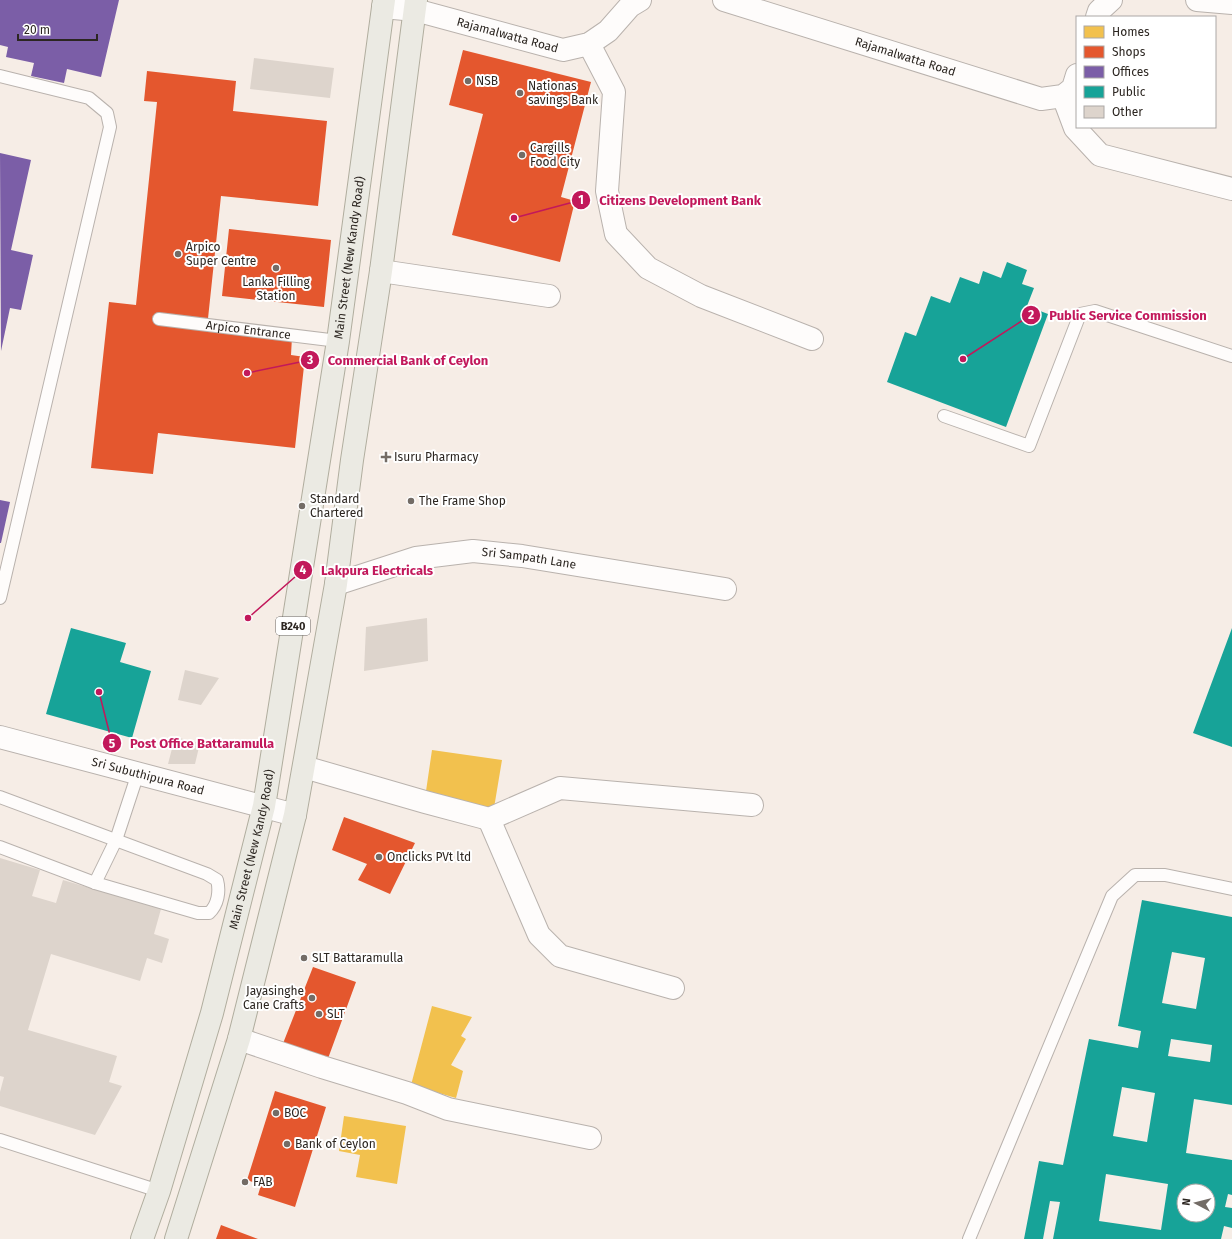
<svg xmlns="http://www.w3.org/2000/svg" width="1232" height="1239" font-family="'Fira Sans',sans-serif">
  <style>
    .homes { fill: #f2c14e }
    .shops { fill: #e4572e }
    .offices { fill: #7b5ea7 }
    .public { fill: #17a398; fill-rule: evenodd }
    .building { fill: #ddd4cc }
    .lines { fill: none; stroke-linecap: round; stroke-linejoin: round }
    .service-casing { stroke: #b9b2ad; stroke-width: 14 }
    .minor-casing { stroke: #b9b2ad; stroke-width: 24 }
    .primary-casing { stroke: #b0ad9e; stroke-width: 24 }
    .service { stroke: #fefcfb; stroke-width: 12 }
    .minor { stroke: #fefcfb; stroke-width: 22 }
    .primary { stroke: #ebeae3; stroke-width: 22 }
    .poi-dot { fill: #736c66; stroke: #fff; stroke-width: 1.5 }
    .labels { text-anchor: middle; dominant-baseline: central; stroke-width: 4; stroke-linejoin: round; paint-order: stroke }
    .shield { fill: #fff; stroke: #6b6764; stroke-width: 1 }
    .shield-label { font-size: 11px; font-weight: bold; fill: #2c2621 }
    .street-label { font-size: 12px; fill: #2c2621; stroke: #fff }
    .poi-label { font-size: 12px; fill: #2c2621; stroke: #fff; text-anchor: start }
    .leader { fill: none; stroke: #c2185b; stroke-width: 1.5 }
    .callout-dot { fill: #c2185b; stroke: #fff; stroke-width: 1.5 }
    .mark-label { font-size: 12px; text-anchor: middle; font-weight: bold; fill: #fff }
    .callout-label { font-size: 13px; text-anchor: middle; font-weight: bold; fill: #c2185b; stroke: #fff; stroke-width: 4; stroke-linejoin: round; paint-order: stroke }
  </style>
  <rect width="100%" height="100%" fill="#f6ede6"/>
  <!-- homes -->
  <path class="homes" d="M432,750L502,760L494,808L425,798Z
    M432,1006L472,1017L461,1036L466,1039L451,1065L463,1071L456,1098L411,1085Z
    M344,1116L406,1126L397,1184L356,1177L360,1155L339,1151Z"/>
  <!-- shops -->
  <path class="shops" d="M463,50L591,82L561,197L575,201L560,262L452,235L483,114L449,105Z
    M147,71L236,81L233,111L327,121L318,206L221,196L207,328L292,337L291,355L305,357L295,448L158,433L153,474L91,468L109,302L136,305L157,102L144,101Z
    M229,229L331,240L324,307L222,296Z
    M344,817L415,843L390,894L358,880L367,864L332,850Z
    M313,967L356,982L326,1064L282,1046Z
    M275,1091L326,1107L295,1207L258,1195L261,1185L247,1180Z
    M221,1225L258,1239H216Z"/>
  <!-- offices -->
  <path class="offices" d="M0,0H119L101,77L67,69L64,83L31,76L34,63L6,57L8,47L0,45Z
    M0,153L31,160L11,250L33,255L21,310L10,308L1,351Z
    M0,500L10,502L1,543H0Z"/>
  <!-- public -->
  <path class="public" d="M1007,262L1027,270L1022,284L1034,288L1027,306L1048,314L1006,427L887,382L905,332L916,336L931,296L950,303L960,277L979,284L983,271L1001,278Z
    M71,628L126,643L120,662L151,671L132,738L46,714Z
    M1232,628V747L1193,733Z
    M1142,900L1232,917V1105L1194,1099L1186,1153L1232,1160V1195L1228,1194L1225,1207L1232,1208V1228L1224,1226L1221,1239H1053L1060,1202L1050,1201L1043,1239H1024L1039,1161L1063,1165L1089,1039L1138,1048L1141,1031L1118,1026ZM1172,952L1205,958L1196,1009L1162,1003ZM1171,1039L1212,1045L1210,1062L1168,1056ZM1122,1087L1155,1093L1147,1142L1113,1136ZM1106,1174L1168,1184L1161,1230L1099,1221ZM1184,1191H1208V1215H1184Z"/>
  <!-- building -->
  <path class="building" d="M254,58L334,68L330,98L250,89Z
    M427,618L428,661L364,671L366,627Z
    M185,670L219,678L201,705L178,700Z
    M175,737L200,743L195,764H168Z
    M0,858L40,870L32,896L56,903L63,880L161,909L154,934L169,939L162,963L147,958L140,981L51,954L28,1030L117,1056L109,1082L122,1086L95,1135L0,1106V1092L4,1077L0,1076Z"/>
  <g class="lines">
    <!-- service casing -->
    <g class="service-casing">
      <g id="service">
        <path d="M0,76L89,98L107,113L110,127L0,598"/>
        <path id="s1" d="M159,319L338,341"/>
        <path d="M944,416L1029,446L1080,314L1095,311L1232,356"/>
        <path d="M0,797L207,874L217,880C220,891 218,905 209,913H198L95,883L0,847"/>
        <path d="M95,883L116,840L138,773"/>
        <path d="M0,1140L159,1191"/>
        <path d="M969,1239L1112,896L1135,875H1165L1232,889"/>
      </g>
    </g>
    <!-- minor casing -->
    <g class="minor-casing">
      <g id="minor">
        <path id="s2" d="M724,0L1041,99L1063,96L1073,88L1077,75"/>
        <path d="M1197,0L1232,3"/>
        <path id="s3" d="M383,7L415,10L563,50L589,44L608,31L630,6L640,0"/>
        <path d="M1097,17L1099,11L1111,0"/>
        <path d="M589,44L614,92L607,191L616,234L648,268L701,296L812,339"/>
        <path d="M1063,96L1075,128L1100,155L1232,189"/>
        <path d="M381,271L549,296"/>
        <path id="s4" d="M336,584L416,558L473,551L522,556L725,589"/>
        <path id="s5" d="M0,737L295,815"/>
        <path d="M304,767L425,802L489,819L560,788L752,805"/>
        <path d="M489,819L539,935L560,956L673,988"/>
        <path d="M239,1039L322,1067L407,1093L448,1109L590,1138"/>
      </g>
    </g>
    <!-- primary casing -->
    <g class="primary-casing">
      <g id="primary">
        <path id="s6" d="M142,1239L159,1191L212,1013L264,806L338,341L384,0"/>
        <path d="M176,1239L239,1039L295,815L336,584L352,460L381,271L416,0"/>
      </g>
    </g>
    <!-- service -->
    <use href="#service" class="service"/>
    <!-- minor -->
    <use href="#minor" class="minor"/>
    <!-- primary -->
    <use href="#primary" class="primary"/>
  </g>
  <!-- markers -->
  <g class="poi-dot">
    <circle cx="468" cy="81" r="4"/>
    <circle cx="520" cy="93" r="4"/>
    <circle cx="522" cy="155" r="4"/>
    <circle cx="178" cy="254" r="4"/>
    <circle cx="276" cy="268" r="4"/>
    <path d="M384 451h4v4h4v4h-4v4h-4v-4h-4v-4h4z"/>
    <circle cx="411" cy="501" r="4"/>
    <circle cx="302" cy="506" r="4"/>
    <circle cx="379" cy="857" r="4"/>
    <circle cx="304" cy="958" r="4"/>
    <circle cx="312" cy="998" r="4"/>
    <circle cx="319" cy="1014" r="4"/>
    <circle cx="276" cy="1113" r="4"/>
    <circle cx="287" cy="1144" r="4"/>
    <circle cx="245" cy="1182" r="4"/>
  </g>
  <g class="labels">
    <!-- shield labels -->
    <rect class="shield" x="276" y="617" width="34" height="18" rx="3"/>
    <g class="shield-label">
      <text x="293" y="626">B240</text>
    </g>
    <!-- street labels -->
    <g class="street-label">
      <text stroke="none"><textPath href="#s3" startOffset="128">Rajamalwatta Road</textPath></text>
      <text stroke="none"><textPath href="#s2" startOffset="190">Rajamalwatta Road</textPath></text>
      <text stroke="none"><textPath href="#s6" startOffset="1005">Main Street (New Kandy Road)</textPath></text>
      <text stroke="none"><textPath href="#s1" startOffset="90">Arpico Entrance</textPath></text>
      <text stroke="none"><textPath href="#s4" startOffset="198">Sri Sampath Lane</textPath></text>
      <text stroke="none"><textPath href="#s5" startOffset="153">Sri Subuthipura Road</textPath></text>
      <text stroke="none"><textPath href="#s6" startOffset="405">Main Street (New Kandy Road)</textPath></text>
    </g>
    <!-- poi labels -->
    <g class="poi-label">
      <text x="476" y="81">NSB</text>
      <text x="528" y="86">Nationas<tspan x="528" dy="14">savings Bank</tspan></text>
      <text x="530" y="148">Cargills<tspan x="530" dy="14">Food City</tspan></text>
      <text x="186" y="247">Arpico<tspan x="186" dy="14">Super Centre</tspan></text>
      <text x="276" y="282" text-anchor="middle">Lanka Filling<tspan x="276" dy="14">Station</tspan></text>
      <text x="394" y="457">Isuru Pharmacy</text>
      <text x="310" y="499">Standard<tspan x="310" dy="14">Chartered</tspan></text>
      <text x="419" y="501">The Frame Shop</text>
      <text x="387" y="857">Onclicks PVt ltd</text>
      <text x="312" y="958">SLT Battaramulla</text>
      <text x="304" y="991" text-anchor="end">Jayasinghe<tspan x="304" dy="14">Cane Crafts</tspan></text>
      <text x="327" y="1014">SLT</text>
      <text x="284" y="1113">BOC</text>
      <text x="295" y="1144">Bank of Ceylon</text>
      <text x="253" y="1182">FAB</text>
    </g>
  </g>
  <!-- callouts -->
  <path class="leader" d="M514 218L581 200M963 359L1031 315M247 373L310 360M248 618L303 570M99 692L112 743"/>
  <g class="callout-dot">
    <circle cx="514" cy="218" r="4"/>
    <circle cx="963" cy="359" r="4"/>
    <circle cx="247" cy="373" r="4"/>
    <circle cx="248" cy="618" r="4"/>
    <circle cx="99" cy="692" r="4"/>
    <circle cx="581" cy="200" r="10"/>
    <circle cx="1031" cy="315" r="10"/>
    <circle cx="310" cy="360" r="10"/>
    <circle cx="303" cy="570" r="10"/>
    <circle cx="112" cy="743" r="10"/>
  </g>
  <g class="mark-label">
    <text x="581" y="204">1</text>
    <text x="1031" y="319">2</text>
    <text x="310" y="364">3</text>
    <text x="303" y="574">4</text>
    <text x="112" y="748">5</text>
  </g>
  <g class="callout-label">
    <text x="680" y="205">Citizens Development Bank</text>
    <text x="1128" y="320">Public Service Commission</text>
    <text x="408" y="365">Commercial Bank of Ceylon</text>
    <text x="377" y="575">Lakpura Electricals</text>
    <text x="202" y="748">Post Office Battaramulla</text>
  </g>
  <!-- legend -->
  <rect x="1076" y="16" width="140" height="112" fill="#ffffff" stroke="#aba8a6"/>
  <rect x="1084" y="26" width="20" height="12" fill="#f2c14e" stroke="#aba8a6"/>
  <text x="1112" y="36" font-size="12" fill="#2c2621">Homes</text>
  <rect x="1084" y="46" width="20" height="12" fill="#e4572e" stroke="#aba8a6"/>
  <text x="1112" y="56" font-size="12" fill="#2c2621">Shops</text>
  <rect x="1084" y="66" width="20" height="12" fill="#7b5ea7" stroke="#aba8a6"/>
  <text x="1112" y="76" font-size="12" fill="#2c2621">Offices</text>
  <rect x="1084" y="86" width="20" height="12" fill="#17a398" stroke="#aba8a6"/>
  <text x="1112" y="96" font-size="12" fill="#2c2621">Public</text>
  <rect x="1084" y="106" width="20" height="12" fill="#ddd4cc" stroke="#aba8a6"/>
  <text x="1112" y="116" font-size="12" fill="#2c2621">Other</text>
  <!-- north arrow -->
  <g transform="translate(1196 1203) rotate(277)"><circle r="19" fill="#ffffff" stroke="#aba8a6"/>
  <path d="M0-3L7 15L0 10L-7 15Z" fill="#736c66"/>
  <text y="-6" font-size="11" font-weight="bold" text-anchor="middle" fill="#2c2621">N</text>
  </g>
  <!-- scale -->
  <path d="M18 34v6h79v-6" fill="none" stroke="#2c2621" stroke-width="2"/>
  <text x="24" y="34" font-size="12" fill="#2c2621" stroke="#ffffff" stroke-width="3" paint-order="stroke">20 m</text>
</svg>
